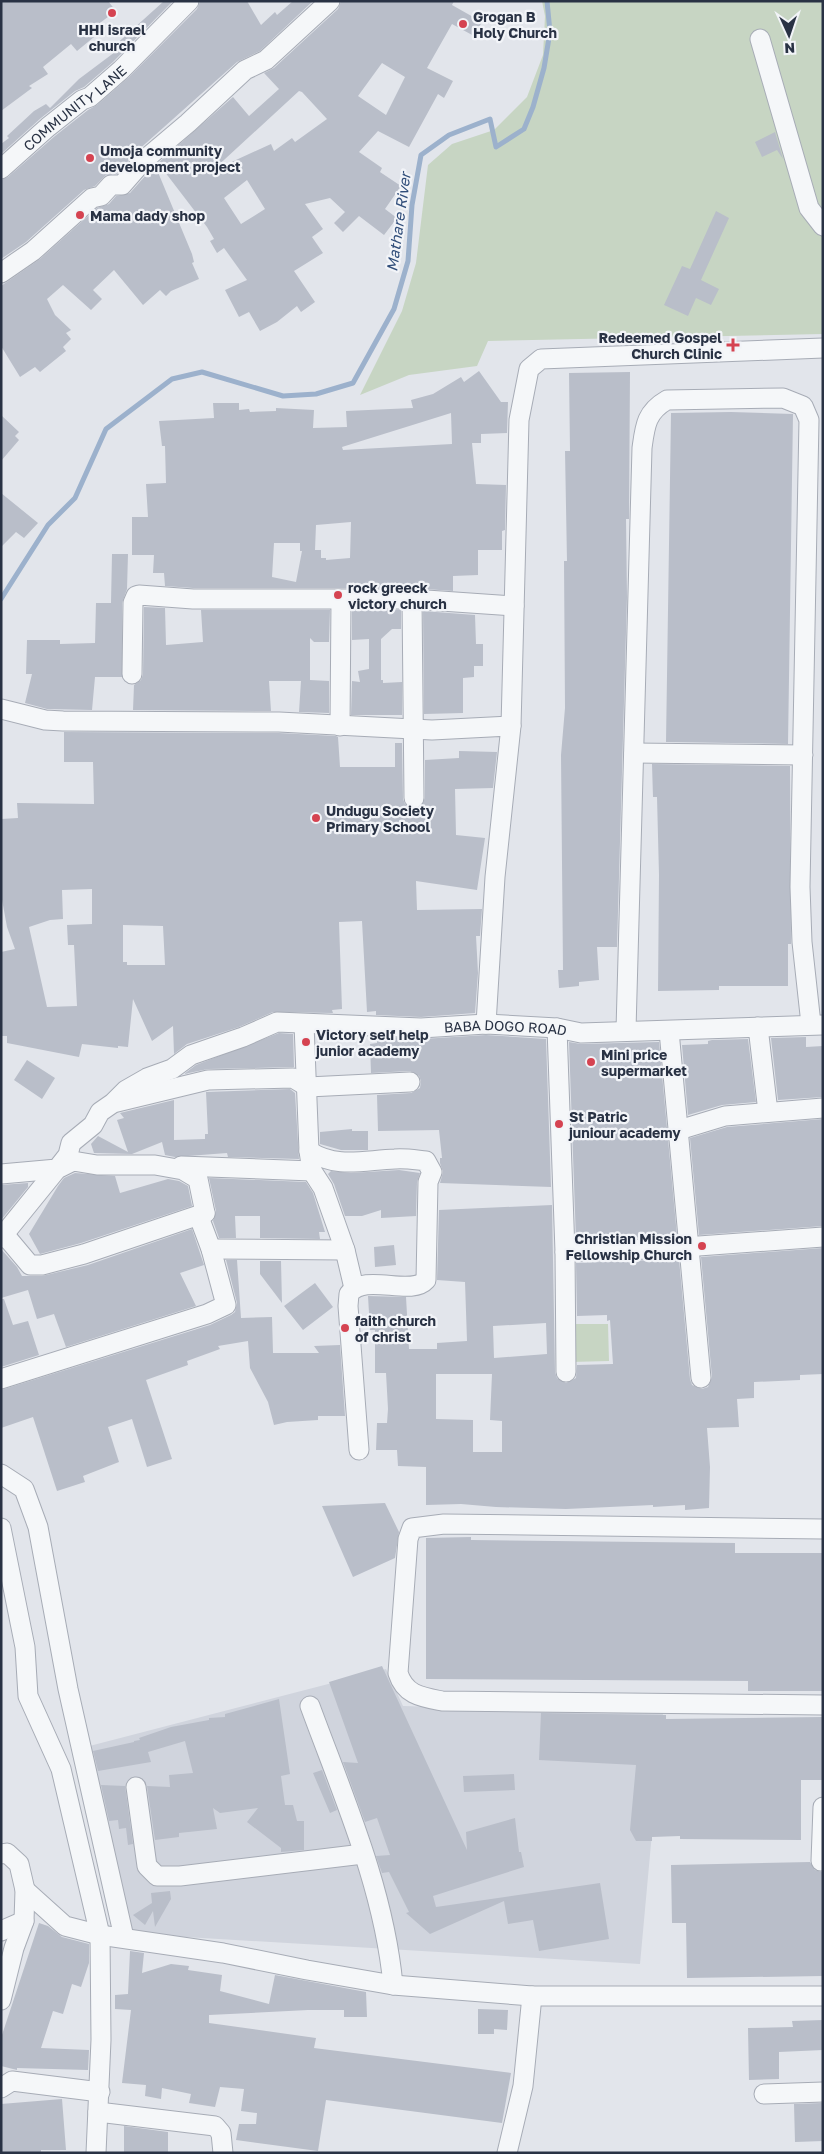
<svg xmlns="http://www.w3.org/2000/svg" width="824" height="2154" font-family="'Golos Text',sans-serif">
  <style>
    .built { fill: #d0d4dd }
    .green { fill: #c7d5c3 }
    .lines { fill: none; stroke-linecap: round; stroke-linejoin: round }
    .stream { stroke: #9cb1cc; stroke-width: 5 }
    .building { fill: #b9bec9; fill-rule: evenodd }
    .minor-casing { stroke: #a7acb6; stroke-width: 21 }
    .minor { stroke: #f5f7f9; stroke-width: 19 }
    .poi-dot { fill: #d54351; stroke: #f2f4f8; stroke-width: 2 }
    .labels { text-anchor: middle; dominant-baseline: central; stroke-width: 4.5; stroke-linejoin: round; paint-order: stroke }
    .poi-label { font-size: 14px; font-weight: bold; fill: #293244; stroke: #f2f4f8; text-anchor: start }
    .street-label { font-size: 14px; fill: #293244; stroke: #f2f4f8 }
    .water-label { font-size: 15px; font-style: italic; fill: #314e7a; stroke: #f2f4f8 }
  </style>
  <rect width="100%" height="100%" fill="#e2e5eb"/>
  <!-- built -->
  <path class="built" d="M386,1669L403,1706L663,1713L640,1964L119,1933L78,1749Z"/>
  <!-- green -->
  <path class="green" d="M542,1H822L823,334L488,341L477,366L409,375L360,395L402,311L416,263L428,165L452,144L494,130L527,97L543,55L545,16Z
    M570,1324H608L609,1361L570,1362Z"/>
  <g class="lines">
    <!-- stream -->
    <path class="stream" d="M1,599L48,525L75,498L106,429L172,379L202,372L283,396L316,394L353,383L394,309L408,261L412,205L421,155L449,135L490,119L496,147L524,129L533,107L544,68L550,32L547,1"/>
  </g>
  <!-- building -->
  <path class="building" d="M1,1H108L116,11L89,31L94,37L77,51L71,44L43,67L48,74L29,86L32,88L1,111Z
    M164,1H173L113,62L84,87L75,91L41,118L1,154V144L9,138L7,136L34,111L46,104L50,108L79,79L115,52L112,48Z
    M200,1H247L261,25L275,12L277,15L293,1H313L260,51L237,62L136,152L117,174L106,175L95,186L84,190L26,242L1,259V180L8,177L55,136L88,110L97,105L128,78L197,9Z
    M341,1H454L452,5L482,22L474,36L452,24L427,68L453,81L444,98L438,94L409,147L378,131L359,152L382,168L380,172L401,186L385,209L397,218L384,235L359,216L343,232L334,223L345,212L330,198L305,204L323,229L312,237L323,253L294,271L315,302L301,312L297,306L277,322L260,331L249,312L239,317L225,290L247,280L224,248L217,253L210,241L214,239L207,227L158,163L233,97L249,116L279,89L264,73L274,68L338,9ZM382,63L405,77L386,115L358,96ZM299,91L302,92L327,119L295,142L292,138L274,151L271,144L212,171ZM247,180L265,209L241,224L224,198Z
    M775,132L783,159L777,150L762,157L755,142Z
    M155,165L192,254L194,262L192,263L199,279L171,291L166,296L160,290L143,305L114,270L93,290L102,299L91,310L63,285L47,299L55,315L71,330L66,333L71,339L63,347L66,351L40,372L35,367L20,377L1,346V286L40,259L97,208L109,204L116,196L130,193Z
    M716,211L729,218L701,280L719,289L711,305L696,298L688,316L664,305L682,266L690,269Z
    M479,371L501,402H508L507,433L481,434V443H472L476,484L506,485L505,530L502,531V550H478V575L453,576V591L412,588H193L165,586L164,573H153L154,555H132V517H148L146,484L166,483L165,446H162L159,421L214,418L213,403H239V410L249,409L250,412L276,411V408L314,410L313,428L347,427L346,411L413,408L411,400L433,394L461,377L464,382ZM451,413L452,444L343,450L342,447ZM351,522L350,558L326,560V558H321V550H315L316,525ZM274,543H300V551H302L296,582L272,577Z
    M630,372L629,519H626L627,597L617,947H597L599,980L579,982V986L559,988L558,970H563L561,755L565,708L564,561H567L565,451H570L569,373Z
    M731,412L793,414L788,744L666,742L671,413Z
    M1,415L19,432L15,436L19,440L1,461Z
    M1,493L38,523L24,538L16,532L1,547Z
    M112,554H128L127,589L122,603V677H95L92,710L47,709L25,703L32,674H26L27,640H60V644L95,643L96,603H111Z
    M144,607L165,608L166,645L203,642L201,610H330L329,642H314L310,638V680L329,681V713L299,712L301,681H269L271,711L133,710L134,685L141,680L143,674Z
    M352,610H401V629H392L381,639V680H383V683L402,682V715H351L352,681L360,682L358,671L369,669V639L352,640Z
    M423,611L475,615L476,644H483V666H474V677L463,678V713L424,714Z
    M64,732L279,733L336,736L338,737L340,767H395V743H402L403,799L405,804L414,809L420,807L425,798V760L459,758V751L497,752L493,788L455,789L456,835L485,838L477,890L416,881L417,910L482,909L480,936H476L478,973L475,1013L421,1017L376,1015V1011L367,1012L362,921L339,922L342,1009L332,1010L333,1013L273,1012L239,1027L187,1044L174,1054L173,1026L152,1041L133,999L128,1047L118,1046V1048L82,1044L79,1057L7,1043V1036H1V952L15,949L7,927L1,894V819L18,818L17,803L94,804L93,762H64ZM92,889V924L67,925L68,945H74L77,1006L47,1007L29,927L50,920L63,919L62,890ZM123,925L163,926L165,965H127V962H123Z
    M652,764L790,766L791,944H788V986H719V990L658,991L659,875L657,797H653Z
    M279,1033L293,1034L294,1067L208,1069L184,1074L196,1065Z
    M486,1035L546,1039L551,1187L440,1183L443,1172L440,1163V1158H442L439,1130L378,1131L377,1095L411,1093L420,1088L421,1081L419,1076L410,1071L371,1073L370,1044L377,1043V1037L422,1039Z
    M806,1037V1047L823,1046V1097L778,1100L771,1038Z
    M748,1039L756,1102L722,1105L688,1115L682,1045L708,1044V1041L712,1040Z
    M569,1042L581,1044L659,1042L677,1236L576,1240Z
    M27,1060L55,1078L42,1099L14,1080Z
    M290,1089L295,1093L299,1159L228,1157L227,1153L175,1157L165,1155L162,1142L132,1154L94,1153L91,1144L98,1136L128,1152L117,1120L124,1118L120,1113L174,1100V1140L205,1139V1134H208L206,1092Z
    M823,1119V1226L699,1235L690,1138L727,1127Z
    M352,1129V1131H368V1150H341L320,1144V1132Z
    M399,1170L420,1173L417,1182L416,1216L381,1218V1210L362,1216H345L334,1184L328,1174L331,1171L351,1173Z
    M75,1173L115,1176L120,1193L168,1179L179,1181L188,1186L192,1206L81,1243L40,1254L29,1234L58,1186L64,1178Z
    M209,1178L306,1182L313,1193L325,1232H319L320,1239L260,1238V1216H235L236,1238H219L213,1221L216,1211Z
    M28,1183V1187L1,1220V1185Z
    M552,1205L555,1372L557,1378L566,1383L576,1378L577,1365L613,1364L610,1320L607,1321V1315L577,1316L576,1263L679,1259L690,1379L692,1385L702,1389L708,1387L712,1377L701,1257L823,1248V1374L800,1375V1380L754,1382V1398L737,1399L739,1427L707,1428L710,1467L709,1508L685,1510V1505L653,1507V1505L566,1509L496,1507L461,1504L426,1505V1467L398,1466L397,1450H376L377,1423H387L388,1409L386,1373H375V1330H370L368,1296L406,1297L409,1349H437V1343L467,1341L465,1282L437,1280L439,1210ZM546,1323L547,1354L494,1358L493,1326ZM436,1374H492L490,1420L502,1421V1452H473V1420L436,1419Z
    M192,1229L204,1265L180,1273L196,1306L66,1347L54,1314L37,1319L28,1290L1,1298V1249L17,1267L22,1276H42L88,1265Z
    M394,1245L396,1265L375,1267L374,1247Z
    M226,1260H237L241,1318L272,1317L273,1353H319L314,1346L340,1345L345,1416H318V1420L287,1422L274,1425L268,1402L250,1368L248,1341L218,1346L220,1349L187,1361L188,1365L146,1380L172,1459L147,1467L132,1419L108,1427L119,1462L83,1476L85,1482L57,1491L33,1417L1,1428V1390L210,1325L231,1315L235,1312L237,1303Z
    M260,1261H281L282,1303L260,1274Z
    M315,1283L333,1307L303,1330L284,1306Z
    M1,1299H4L13,1325L28,1321L39,1355L1,1367Z
    M385,1503L399,1532L395,1558L353,1577L322,1506Z
    M471,1537V1540L735,1543V1553H823V1691H748V1681L426,1679V1538Z
    M382,1666L467,1850L466,1832L515,1818L519,1852H521L524,1867L433,1896L436,1907L600,1883L609,1939L539,1951L533,1920L508,1924L504,1901L430,1934L406,1913L409,1912L389,1872L382,1873L376,1856L390,1855L377,1818L365,1822L343,1762L358,1763L329,1682Z
    M279,1699L290,1774L281,1776L285,1805H293L297,1821H304V1850L281,1852V1848L247,1822L258,1808L220,1813L213,1808L217,1829L179,1833V1837L155,1840L147,1786L170,1787L169,1775L193,1773L185,1741L148,1752L151,1762L98,1771L93,1751L134,1742V1741L140,1740L139,1738L171,1727L209,1720V1718L225,1717V1714Z
    M541,1713L666,1715V1719L823,1717V1780H801V1840L680,1839V1836L652,1837V1841H636L630,1830L636,1765L539,1760Z
    M322,1770L337,1810L330,1813L313,1773Z
    M514,1774L515,1790L464,1792L463,1776Z
    M101,1785L125,1786L133,1844L128,1845L126,1828L119,1829L118,1820L109,1821Z
    M810,1862L815,1870L822,1872L823,1976L687,1978L686,1923H672L671,1865Z
    M170,1891L171,1899L155,1927L153,1911L145,1925L133,1915L152,1903L151,1893Z
    M39,1923L48,1926L62,1937L89,1944V1963L81,1987L72,1984L63,2014L53,2011L41,2048L89,2050L88,2070L17,2068V2070L1,2066V2038Z
    M130,1951L144,1953L142,1973L171,1964L189,1966L188,1970L222,1975L220,1991L269,2004L275,1975L366,1992L367,2017H344V2010H308L209,2015V2023L316,2038L314,2048L511,2073L502,2123L326,2100L318,2151L236,2140L239,2124H256L257,2113L241,2111L244,2089L220,2087L215,2107L189,2103L191,2094L162,2088L161,2099L145,2096L146,2085L122,2083L131,2010L115,2009V1995L128,1994Z
    M478,2009L508,2010L507,2030L494,2029V2034H478Z
    M823,2020V2050L779,2052V2079L749,2080L748,2028L793,2027L792,2021Z
    M62,2099L66,2150H41V2153H1V2104Z
    M822,2103L823,2141L795,2142L794,2104Z
    M124,2126L168,2132V2153H124Z"/>
  <g class="lines">
    <!-- minor casing -->
    <g class="minor-casing">
      <g id="minor">
        <path d="M760,39L809,208L823,226"/>
        <path id="s1" d="M1,169L48,127L82,100L90,97L121,70L189,1"/>
        <path d="M1,273L33,251L92,198L101,196L111,185H122L143,161L188,123L245,70L266,60L330,1"/>
        <path d="M412,599L414,798"/>
        <path d="M132,674L133,603L136,596L139,595L193,599H412L514,606"/>
        <path d="M1,709L45,720L63,721L279,722L432,730L511,726L495,877L486,1024"/>
        <path d="M340,726L341,600"/>
        <path d="M511,726L519,420L529,369L541,359L823,348"/>
        <path d="M634,753L803,755"/>
        <path d="M304,1024L309,1151L312,1171L323,1188L345,1250L354,1288"/>
        <path d="M758,1027L768,1112"/>
        <path d="M557,1028L565,1252L566,1372"/>
        <path d="M626,1030L642,448C645,426 646,412 667,400L783,398L803,406L809,420L800,887L802,942L811,1024"/>
        <path d="M669,1031L701,1378"/>
        <path d="M117,1102L208,1080L293,1078L308,1087L410,1082"/>
        <path d="M679,1130L725,1116L823,1108"/>
        <path d="M309,1151C337,1169 364,1160 395,1159C405,1158 416,1160 426,1161L432,1172L428,1182L426,1280C411,1297 364,1272 349,1294L348,1306L359,1450"/>
        <path d="M181,1166L312,1171"/>
        <path id="s2" d="M1,1174L57,1169L68,1155L71,1143L93,1125L100,1112L113,1103L126,1090L147,1078L172,1069L191,1055L243,1037L277,1022L421,1028L486,1024L557,1028L581,1033L822,1025"/>
        <path d="M4,1234L30,1265H42L84,1254L205,1213"/>
        <path d="M1,1238L57,1169L73,1161L97,1165H155L183,1170L198,1179L205,1213L199,1217L211,1249L226,1305L207,1314L1,1379"/>
        <path d="M211,1249L345,1250"/>
        <path d="M565,1252L671,1248L823,1237"/>
        <path d="M1,1474L24,1489L38,1527L68,1689L123,1933"/>
        <path d="M1,1528L25,1647L28,1696L61,1769L100,1935L101,2040L96,2153"/>
        <path d="M823,1529L444,1524L412,1528L408,1539L398,1673C405,1695 421,1697 442,1701L823,1705"/>
        <path d="M310,1706C343,1796 384,1888 393,1985"/>
        <path d="M136,1787L147,1866L157,1876H180L363,1854"/>
        <path d="M1,1854L7,1853L19,1864L25,1890L24,1921L14,1948L1,2000"/>
        <path d="M821,1861L823,1807"/>
        <path d="M25,1890L65,1926L100,1935L223,1953L307,1970L393,1985L532,1996H823"/>
        <path d="M1,1931L24,1921"/>
        <path d="M1,2088L12,2081L100,2092"/>
        <path d="M764,2094L823,2092"/>
        <path d="M98,2112L215,2126L221,2133L223,2153"/>
        <path d="M507,2153L523,2086L532,1996"/>
      </g>
    </g>
    <!-- minor -->
    <use href="#minor" class="minor"/>
  </g>
  <!-- markers -->
  <g class="poi-dot">
    <circle cx="112" cy="13" r="5"/>
    <circle cx="463" cy="24" r="5"/>
    <circle cx="90" cy="158" r="5"/>
    <circle cx="80" cy="215" r="5"/>
    <path d="M730.5 337.5h5v5h5v5h-5v5h-5v-5h-5v-5h5z"/>
    <circle cx="338" cy="595" r="5"/>
    <circle cx="316" cy="818" r="5"/>
    <circle cx="306" cy="1042" r="5"/>
    <circle cx="591" cy="1062" r="5"/>
    <circle cx="559" cy="1124" r="5"/>
    <circle cx="702" cy="1246" r="5"/>
    <circle cx="345" cy="1328" r="5"/>
  </g>
  <g class="labels">
    <!-- poi labels -->
    <g class="poi-label">
      <text x="473" y="16">Grogan B<tspan x="473" dy="16">Holy Church</tspan></text>
      <text x="112" y="29" text-anchor="middle">HHI israel<tspan x="112" dy="16">church</tspan></text>
      <text x="100" y="150">Umoja community<tspan x="100" dy="16">development project</tspan></text>
      <text x="90" y="215">Mama dady shop</text>
      <text x="722" y="337" text-anchor="end">Redeemed Gospel<tspan x="722" dy="16">Church Clinic</tspan></text>
      <text x="348" y="587">rock greeck<tspan x="348" dy="16">victory church</tspan></text>
      <text x="326" y="810">Undugu Society<tspan x="326" dy="16">Primary School</tspan></text>
      <text x="316" y="1034">Victory self help<tspan x="316" dy="16">junior academy</tspan></text>
      <text x="601" y="1054">Mini price<tspan x="601" dy="16">supermarket</tspan></text>
      <text x="569" y="1116">St Patric<tspan x="569" dy="16">juniour academy</tspan></text>
      <text x="692" y="1238" text-anchor="end">Christian Mission<tspan x="692" dy="16">Fellowship Church</tspan></text>
      <text x="355" y="1320">faith church<tspan x="355" dy="16">of christ</tspan></text>
    </g>
    <!-- street labels -->
    <g class="street-label">
      <text stroke="none"><textPath href="#s1" startOffset="96">COMMUNITY LANE</textPath></text>
      <text stroke="none"><textPath href="#s2" startOffset="559">BABA DOGO ROAD</textPath></text>
    </g>
    <!-- water labels -->
    <g class="water-label">
      <text transform="translate(398 222) rotate(-82)">Mathare River</text>
    </g>
  </g>
  <!-- border -->
  <rect width="824" height="2154" fill="none" stroke="#293244" stroke-width="5"/>
  <!-- north arrow -->
  <g transform="translate(789 35) rotate(177)" stroke="#f2f4f8" stroke-width="4" paint-order="stroke">
  <path d="M0-4L9 19L0 12L-9 19Z" fill="#293244"/>
  <text y="-8" font-size="14" font-weight="bold" text-anchor="middle" fill="#293244">N</text>
  </g>
</svg>
